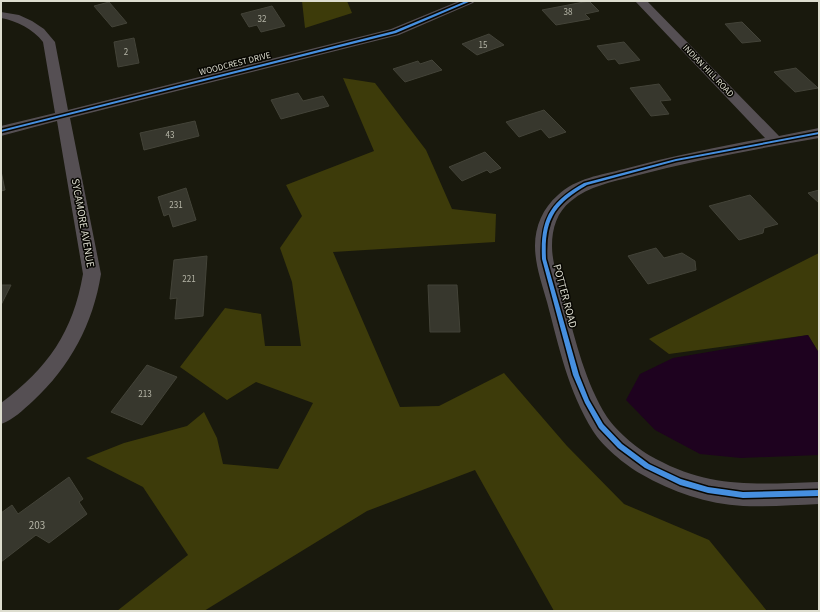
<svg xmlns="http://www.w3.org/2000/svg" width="820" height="612" font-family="'Source Sans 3',sans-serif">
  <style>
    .green { fill: #3d3b0a }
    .water { fill: #1e021f }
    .building { fill: #37372d; stroke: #434338 }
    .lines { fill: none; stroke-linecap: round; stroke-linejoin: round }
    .street { fill: #554f53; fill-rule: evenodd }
    .cycleway-casing { stroke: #080702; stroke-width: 3 }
    .cycleway { fill: #468fdf; fill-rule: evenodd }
    .labels { text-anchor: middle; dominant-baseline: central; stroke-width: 3; stroke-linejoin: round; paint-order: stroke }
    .number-label { font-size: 9px; fill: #b4b4a6 }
    .far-street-label { font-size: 9px; fill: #ddddcf; stroke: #080702 }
    .street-label { font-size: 11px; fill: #ddddcf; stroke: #080702 }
    .near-number-label { font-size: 11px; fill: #b4b4a6 }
  </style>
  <rect width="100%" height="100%" fill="#19190d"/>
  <!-- green -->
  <path class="green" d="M302,1H347L352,13L305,28Z
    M343,78L375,83L426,150L452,209L496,214L495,242L333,252L400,407L439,406L504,373L567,446L624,504L709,540L767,611H554L475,470L367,511L204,611H117L188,555L143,487L86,458L124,443L187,426L204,412L217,438L223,464L278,469L313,403L256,382L227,400L180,367L225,308L261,314L265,346H301L292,282L280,248L302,216L286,185L374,151Z
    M819,253V353L808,335L669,354L649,339Z"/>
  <!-- water -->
  <path class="water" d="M808,335L819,353V455L741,458L700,454L655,430L626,400L640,374L673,358Z"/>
  <!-- building -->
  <path class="building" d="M589,1L599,11L585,14L590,19L556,25L542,10Z
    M109,2L127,23L112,27L94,6Z
    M272,6L285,26L261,32L257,25L249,27L241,14Z
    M742,22L761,41L742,43L725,24Z
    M489,34L504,45L477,55L462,44Z
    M134,38L139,63L118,67L114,42Z
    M624,42L640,60L619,64L615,59L608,60L597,46Z
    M432,60L442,70L405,82L393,69L418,61L420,64Z
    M796,68L818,88L795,92L774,72Z
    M659,84L671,100L660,101L669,114L651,116L630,88Z
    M298,93L303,101L323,96L329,106L281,119L271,100Z
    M544,110L566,132L549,138L541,129L519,137L506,122Z
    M195,121L199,136L144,150L140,133Z
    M485,152L501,168L490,173L487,170L462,181L449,167Z
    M1,171L5,190L1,191Z
    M186,188L196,220L173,227L169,214L164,216L158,197Z
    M819,190V203L808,193Z
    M750,195L778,224L764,228L763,233L739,240L709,206Z
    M656,248L664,258L682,253L695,261L696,270L648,284L628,256Z
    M207,256L203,316L175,319L177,298L170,299L174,260Z
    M1,285H11L1,305Z
    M428,285H457L460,332H430Z
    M147,365L177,377L142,425L111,412Z
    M69,477L83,499L79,502L87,514L49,543L36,535L1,562V513L12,505L18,514Z"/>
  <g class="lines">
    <!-- street -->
    <path class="street" d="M459,1H475L473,3L399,35L70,118L101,274C93,324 70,367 33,401C23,410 13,420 1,424V403C48,368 73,332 83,274L57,121L1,136V126L55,113L43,42C33,29 17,21 1,18V12L19,15L32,21L44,29L55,42L68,110L391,29Z
      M635,1H647L779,136L819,128V138C757,149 695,160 635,176C612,182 589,186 571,201C557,212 552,228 552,246C552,265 560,284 565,302C576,342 585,382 607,417C617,432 640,451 656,459C712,489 759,484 819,482V504C794,505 768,507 743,506C707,504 672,492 641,474C625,465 602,446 593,431C568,391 559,347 547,302C542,284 535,265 535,246C535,226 543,208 558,195C576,178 601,175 624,169C671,156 718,147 765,138Z"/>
    <!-- cycleway casing -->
    <g class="cycleway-casing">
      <path id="cycleway" d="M466,1H471L396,33L1,132V130L394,31Z
        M819,132V134L676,161L587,185C554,204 544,220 546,259L579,375L589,400L603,424L622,444L649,464L681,479L708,487L743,492L819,490V496L743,498L708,493L680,485L645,468L618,448L599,428L585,403L573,375L542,259C540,219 550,202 584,183L676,159Z"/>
    </g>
    <!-- cycleway -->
    <use href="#cycleway" class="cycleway"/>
  </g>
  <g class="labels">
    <!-- number labels -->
    <g class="number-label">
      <text x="568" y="12">38</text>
      <text x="262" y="19">32</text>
      <text x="483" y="45">15</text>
      <text x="126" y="52">2</text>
      <text x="170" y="135">43</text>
      <text x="176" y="205">231</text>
      <text x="189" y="279">221</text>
      <text x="145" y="394">213</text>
    </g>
    <!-- far-street labels -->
    <g class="far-street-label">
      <text transform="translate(235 64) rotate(-14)">WOODCREST DRIVE</text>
      <text transform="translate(708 71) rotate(46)">INDIAN HILL ROAD</text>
    </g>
    <!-- street labels -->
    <g class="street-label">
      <text transform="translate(83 223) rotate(80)">SYCAMORE AVENUE</text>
      <text transform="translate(565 296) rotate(75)">POTTER ROAD</text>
    </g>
    <!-- near-number labels -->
    <g class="near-number-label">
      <text x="37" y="525">203</text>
    </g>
  </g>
  <!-- border -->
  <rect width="820" height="612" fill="none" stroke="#ddddcf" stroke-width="4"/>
</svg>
